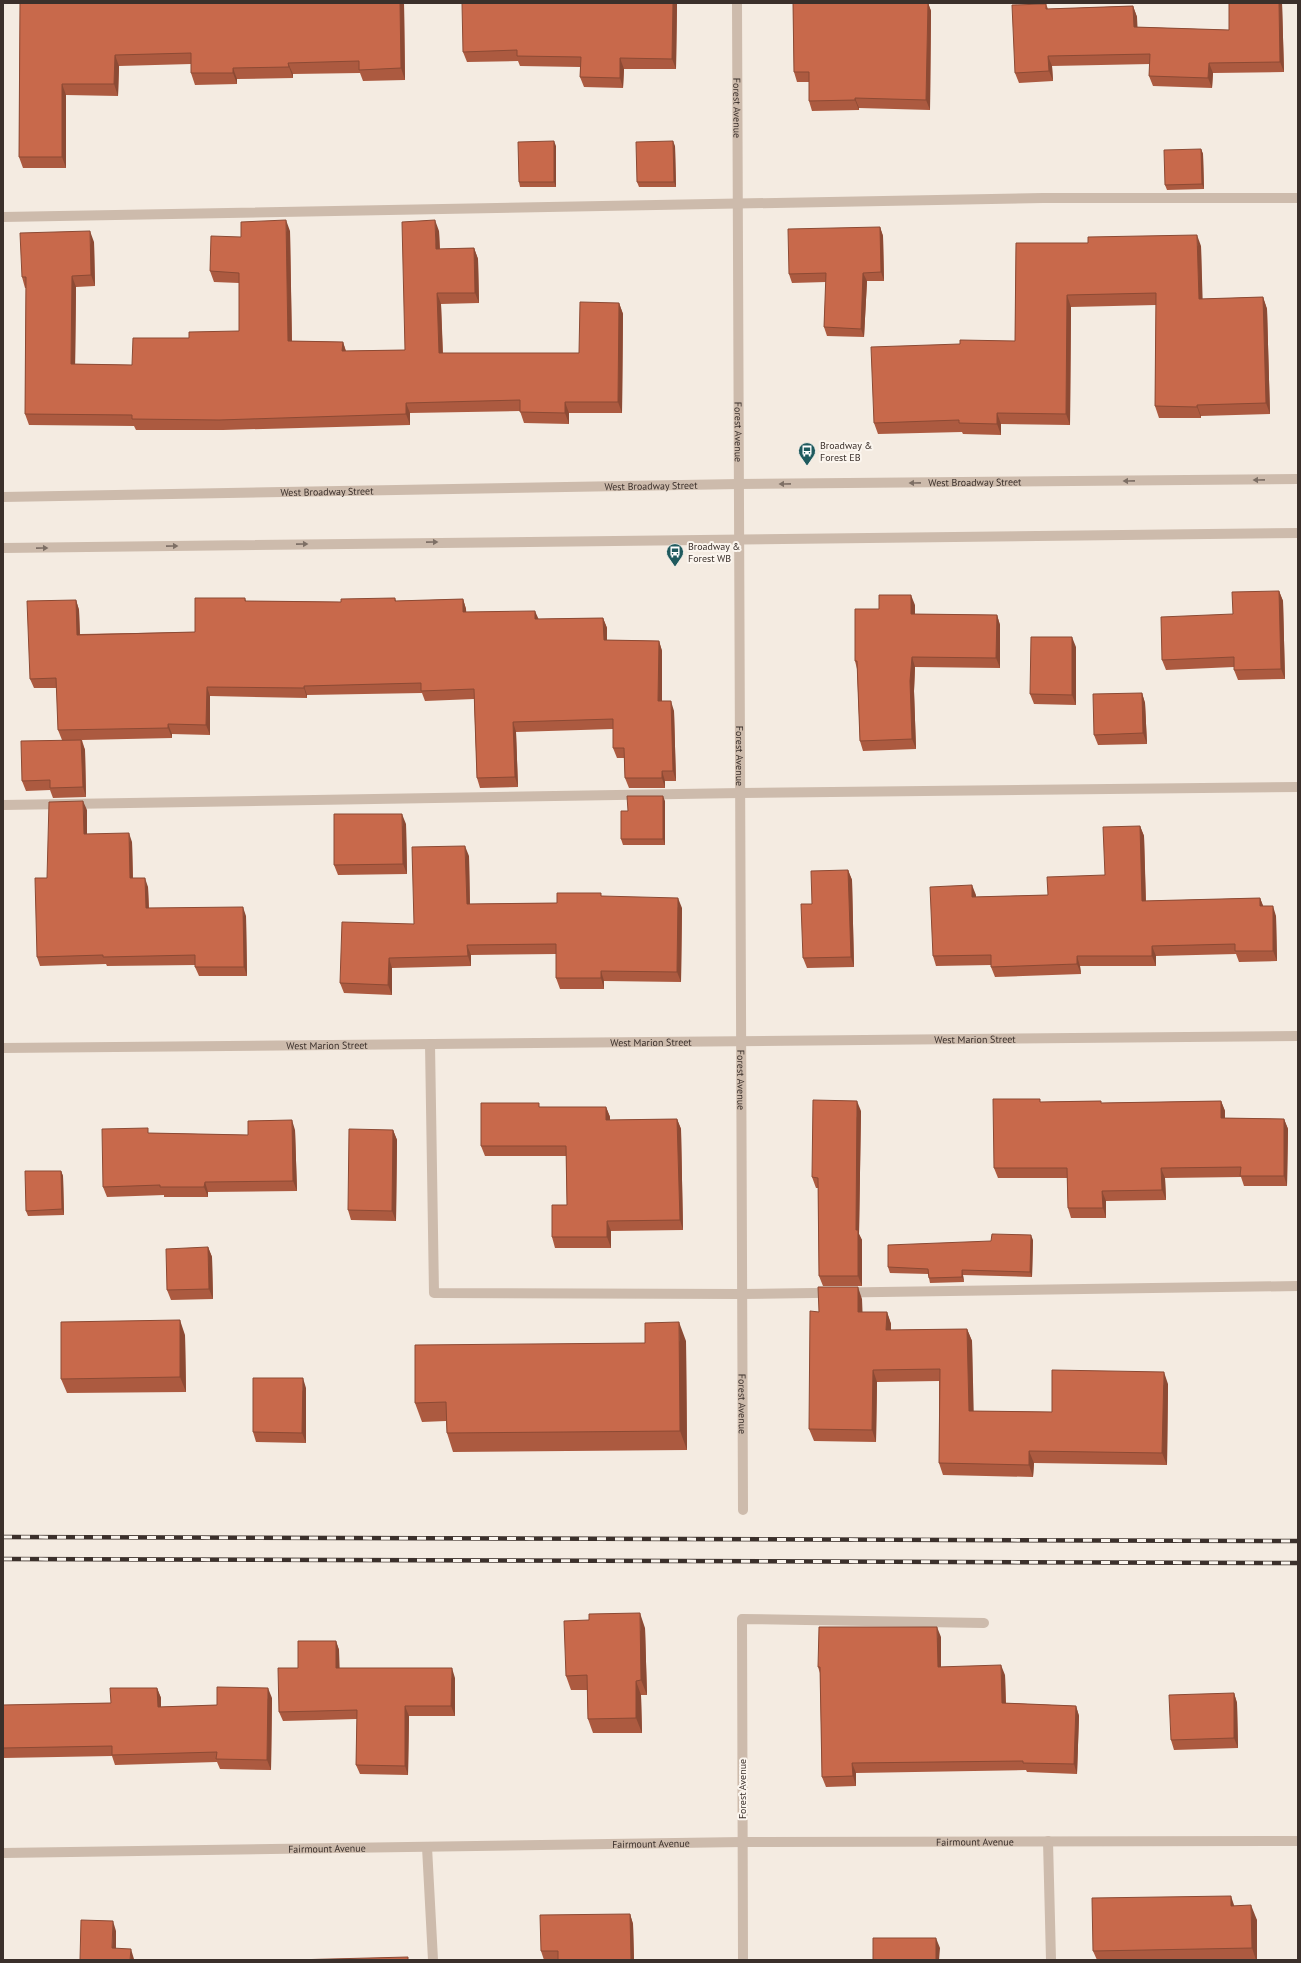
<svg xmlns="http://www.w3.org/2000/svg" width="1301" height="1963" font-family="'PT Sans',sans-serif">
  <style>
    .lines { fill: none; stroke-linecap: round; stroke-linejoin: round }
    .minor { stroke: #cdbbac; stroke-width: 10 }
    .rail-casing { stroke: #3b302b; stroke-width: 4.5 }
    .rail { stroke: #fbf5ee; stroke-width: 3; stroke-dasharray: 9; stroke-linecap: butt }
    .wall { fill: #ac5a40 }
    .shaded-wall { fill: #8c4a34 }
    .building { fill: #c8694b; stroke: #8c4a34 }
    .oneway { fill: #7d6f65 }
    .labels { text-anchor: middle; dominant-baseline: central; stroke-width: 4; stroke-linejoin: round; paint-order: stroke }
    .street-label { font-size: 10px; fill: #3b302b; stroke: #fbf5ee }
    .poi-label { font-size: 10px; fill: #3b302b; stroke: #fbf5ee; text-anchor: start }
  </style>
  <rect width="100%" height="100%" fill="#f4ebe1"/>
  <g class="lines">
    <!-- minor -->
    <g class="minor">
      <path id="s1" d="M737,3L743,1510"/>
      <path d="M3,217L1043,198H1298"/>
      <path id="s2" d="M3,497L739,484L1298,479"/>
      <path d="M3,548L1298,533"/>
      <path d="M3,805L741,793L1298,787"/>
      <path d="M430,1044L434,1293L741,1294L1298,1286"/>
      <path id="s3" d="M3,1048L1298,1036"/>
      <path d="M1048,1841L1051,1960"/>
      <path d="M427,1847L433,1960"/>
      <path id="s4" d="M3,1853L742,1842L1298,1841"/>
      <path d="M743,1960L742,1619L984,1623"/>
    </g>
    <!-- rail casing -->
    <g class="rail-casing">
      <path id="rail" d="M3,1537L1298,1541
        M3,1559L1298,1563"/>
    </g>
    <!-- rail -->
    <use href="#rail" class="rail"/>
  </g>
  <!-- wall -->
  <path class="wall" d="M20,3H404L405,80L363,81L360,73L293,74V78L237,79V84L195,85L191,73V64L119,66L118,96L66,95V168H23L19,157Z
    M793,3H928L931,11L930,110L859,108V110L812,111L809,101V82H797L794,72Z
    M1229,3H1282L1284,72L1213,73L1212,88L1153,86L1149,76L1150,64L1052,66L1053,81L1019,83L1015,73L1046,4L1048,9L1133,6L1137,17V27L1229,30Z
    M677,4L676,69H624L623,88L584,87L580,77V67L520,66L518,61L467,62L463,52Z
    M556,146V187H520L519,182Z
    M675,146L676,187H639L637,182Z
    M1201,149L1203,154L1204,189L1167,190L1165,185Z
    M880,227L883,236L884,281H867L864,337L827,336L824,327L826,282L792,283L789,274Z
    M290,231L292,341L343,342L346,351L405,350L439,231L440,249L474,248L478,259L479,303L441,304L443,353H579L619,303L623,314L622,413H569V424L524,423L520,411L410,413V425L223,430H136L134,426L29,425L25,414L26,288H25L22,277L94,242L95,286L76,287L75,364L132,365L189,338L239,331V283L214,282L210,271L241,237Z
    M1016,243L1201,246L1202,299L1263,297L1267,309L1270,414L1201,416V418H1159L1155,406L1156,305L1071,307L1070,425L1001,424V435L963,434L962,432L878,434L874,423L960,344L1015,341Z
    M1279,591L1283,601L1285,679L1238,680L1234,670V667L1166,670L1162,660L1233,614Z
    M245,598L246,601L341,602L395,598L396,601L463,599L466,609V612L538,619L603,618L607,628V640L659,641L662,651V701L674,711L676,781H665V788H629L625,778L624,758H617L613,748V729L516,732L518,787L480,788L477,778L474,699L425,701L422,693L307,695V698L210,696V735L172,734V738L82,740L85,750L86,797L53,798L50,790L26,791L22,781L62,740L58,730L57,688H34L30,679L76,600L79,610L80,634L195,632Z
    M915,605V614L997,615L1000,625V668L915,667L914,691L916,749L863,751L860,741L857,669L855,661L879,609Z
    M1076,647V705L1034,704L1030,694Z
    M1142,693L1145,703L1147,744L1098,745L1094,735Z
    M665,801V845H623L621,839Z
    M87,810V834L132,842L133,878L148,887L149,908L246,916L247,976H199L195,967V965L107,966L106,964L40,966L37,957L47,878Z
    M406,824L407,874L338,875L334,865Z
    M1140,826L1144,836L1146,901L1260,898L1263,906L1276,916L1277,961L1239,962L1236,954L1156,956V966H1080L1081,974L995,977L991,967V965L936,966L933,956L976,895V897L1048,895L1105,875Z
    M469,856L470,904L557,903L602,896L682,908L681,982L604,981V989H560L556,978V954L471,955V966L392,968V995L344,993L340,983L414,924Z
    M848,870L852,880L854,967L807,968L803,958L812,904Z
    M1101,1101V1103L1221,1101L1225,1111V1118L1284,1119L1288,1129L1287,1186H1244L1241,1177L1165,1178L1166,1200L1106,1201V1218H1071L1068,1208L1067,1178H998L994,1168L1041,1102Z
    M541,1107H606L610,1117V1120L677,1119L681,1129L683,1230L611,1231V1248H555L552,1237L567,1205L566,1156H485L481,1146Z
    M861,1111L859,1234L862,1240V1286H823L819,1276L818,1188H816L812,1177Z
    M295,1130L297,1191L208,1192V1197H164V1195L107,1197L103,1187L149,1133L248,1135Z
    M393,1130L397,1140L396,1221L351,1220L348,1210Z
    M61,1171L63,1176L64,1215L28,1216L26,1211Z
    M1033,1240L1032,1277L963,1275L964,1282L930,1283L929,1278L928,1274L890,1273L888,1267Z
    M208,1247L212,1257L213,1299L171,1300L167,1290Z
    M862,1299V1312H887L891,1324V1330L967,1329L972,1341L973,1411L1052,1412L1168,1384L1167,1465L1034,1463L1033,1477L943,1475L939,1463V1381L877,1382L876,1442L814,1441L809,1429L819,1312Z
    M185,1335L186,1392L67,1393L61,1379Z
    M686,1341L687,1450L453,1452L447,1433L446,1421L422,1422L415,1403L645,1343Z
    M306,1388V1443L256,1442L253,1432Z
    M645,1628L647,1695H641L642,1733H593L588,1719L587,1690H571L566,1676Z
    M941,1637V1667L1005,1675L1006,1703L1076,1706L1079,1716L1077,1774L1027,1772L1026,1770L856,1773V1786L826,1787L822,1777L820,1673L818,1667Z
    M336,1641L339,1650V1668L455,1678V1716H409L408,1775L360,1774L356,1765L357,1719L283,1721L279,1712L298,1668Z
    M157,1688L161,1698V1707L217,1705L272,1698L271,1770L220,1769L217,1762L115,1765L112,1756L3,1758V1705L111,1703Z
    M1234,1693L1237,1703L1238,1748L1174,1750L1171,1740Z
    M1234,1906L1257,1920V1960H1097L1093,1951Z
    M630,1914L633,1924L634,1960H544L541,1951Z"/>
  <!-- shaded-wall -->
  <path class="shaded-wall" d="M400,3H404L405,80L401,68Z
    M673,3H677V4L676,69L672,59Z
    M928,3L931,11L930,110L926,100Z
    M1279,3H1282L1284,72L1280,62Z
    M1133,6L1137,17L1138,37L1134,27Z
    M115,55L119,66L118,96L114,84Z
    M1048,56L1052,66L1053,81L1049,71Z
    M620,58L624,69L623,88L620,78Z
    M288,63L293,74V78L289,67Z
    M1209,63L1213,73L1212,88L1208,78Z
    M233,68L237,79V84L233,73Z
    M62,84L66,95V168L62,157Z
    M855,98L859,108V110L855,100Z
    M554,141L556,146V187L554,182Z
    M673,141L675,146L676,187L674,182Z
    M1201,149L1203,154L1204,189L1202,184Z
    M286,220L290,231L292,351L288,341Z
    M435,220L439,231L440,260L436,249Z
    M880,227L883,236L884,281L881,272Z
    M90,231L94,242L95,286L91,275Z
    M1197,235L1201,246L1203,311L1199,299Z
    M474,248L478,259L479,303L475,293Z
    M863,273L867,281L864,337L861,329Z
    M72,276L76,287L75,375L71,364Z
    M437,293L441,304L443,364L439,353Z
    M1067,295L1071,307L1070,425L1066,414Z
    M1263,297L1267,309L1270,414L1266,403Z
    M619,303L623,314L622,413L618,402Z
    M343,342L346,352L342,351Z
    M565,402L569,413V424L565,413Z
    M406,403L410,413V425L406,414Z
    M1197,405L1201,416V418L1197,407Z
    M997,413L1001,424V435L997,424Z
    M1279,591L1283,601L1285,679L1281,669Z
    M911,595L915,605V624L911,614Z
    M463,599L466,609L467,622L463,612Z
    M76,600L79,610L80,644L77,635Z
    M535,611L539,620L535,619Z
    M997,615L1000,625V668L996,658Z
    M603,618L607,628V650L604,640Z
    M1072,637L1076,647V705L1072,695Z
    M659,641L662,651V711L658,701Z
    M912,657L915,667L914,691L916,749L912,739L910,681Z
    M304,686L307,695V698L304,688Z
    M207,687L210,696V735L206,725Z
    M1142,693L1145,703L1147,744L1143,733Z
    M671,701L674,711L676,781L673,771Z
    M513,722L516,732L518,787L515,777Z
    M168,724L172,734V738L168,728Z
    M81,740L85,750L86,797L83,787Z
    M662,771L665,781V788L662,778Z
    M663,796L665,801V845L663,839Z
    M83,801L87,810V843L84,834Z
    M402,814L406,824L407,874L403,864Z
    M1140,826L1144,836L1146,911L1142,901Z
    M129,833L132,842L133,887L130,878Z
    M465,846L469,856L470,915L467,904Z
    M848,870L852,880L854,967L851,957Z
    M145,878L148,887L149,917L146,908Z
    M972,885L976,895V907L972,897Z
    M678,898L682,908L681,982L677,972Z
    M1260,898L1264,908L1260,906Z
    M1273,906L1276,916L1277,961L1273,951Z
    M243,907L246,916L247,976L244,967Z
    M467,945L471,955V966L468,956Z
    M1152,946L1156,956V966L1152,956Z
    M1077,956L1080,966L1081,974L1077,964Z
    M389,958L392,968V995L388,985Z
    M601,971L604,981V989L601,978Z
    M857,1101L861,1111L859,1234L862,1240V1286L858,1276L856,1230Z
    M1221,1101L1225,1111V1128L1221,1118Z
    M606,1107L610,1117V1131L606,1120Z
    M677,1119L681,1129L683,1230L680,1220Z
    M1284,1119L1288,1129L1287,1186L1284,1176Z
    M292,1120L295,1130L297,1191L293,1181Z
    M393,1130L397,1140L396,1221L392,1211Z
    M1161,1168L1165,1178L1166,1200L1162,1190Z
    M61,1171L63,1176L64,1215L62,1209Z
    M205,1182L208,1192V1197L204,1187Z
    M1102,1191L1106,1201V1218L1103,1208Z
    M607,1221L611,1231V1248L607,1237Z
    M1031,1235L1033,1240L1032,1277L1030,1272Z
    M208,1247L212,1257L213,1299L209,1289Z
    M962,1270L963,1275L964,1282L962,1277Z
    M858,1287L862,1299L863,1324L858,1312Z
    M887,1312L891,1324V1342L886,1330Z
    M180,1320L185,1335L186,1392L180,1377Z
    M679,1322L686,1341L687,1450L680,1431Z
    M967,1329L972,1341L974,1423L969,1411Z
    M873,1370L877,1382L876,1442L872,1430Z
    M1164,1372L1168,1384L1167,1465L1162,1453Z
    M303,1378L306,1388V1443L302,1433Z
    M1029,1451L1034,1463L1033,1477L1029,1465Z
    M640,1613L645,1628L647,1695L641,1680Z
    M937,1627L941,1637V1676L938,1667Z
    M336,1641L339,1650L340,1678L336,1668Z
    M1001,1665L1005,1675L1006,1713L1002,1703Z
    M452,1668L455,1678V1716L451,1706Z
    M636,1681L641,1695L642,1733L636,1718Z
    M157,1688L161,1698V1717L158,1707Z
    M268,1688L272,1698L271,1770L267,1760Z
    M1234,1693L1237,1703L1238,1748L1234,1738Z
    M405,1706L409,1716L408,1775L405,1766Z
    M1076,1706L1079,1716L1077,1774L1074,1764Z
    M852,1763L856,1773V1786L853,1776Z
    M1231,1896L1236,1911L1231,1906Z
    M1251,1905L1257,1920V1960H1256L1252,1948Z
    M630,1914L633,1924L634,1960H631Z
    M113,1921L116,1931V1958L112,1948Z
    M936,1938L940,1948L939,1960H936Z
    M131,1949L134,1959V1960H130Z"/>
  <!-- building -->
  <path class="building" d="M20,3H400L401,68L359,70V61L288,63L289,67L233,68V73H191V53L115,55L114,84H62V157H19Z
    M462,3H673L672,59L620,58V78L580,77L581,57L517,56V50L463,52Z
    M793,3H928L926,100L855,98V100L809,101V72H794Z
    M1229,3H1279L1280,62L1209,63L1208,78L1149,76L1150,54L1048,56L1049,71L1015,73L1012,5L1046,4V9L1133,6L1134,27L1229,30Z
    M554,141V182H519L518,142Z
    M673,141L674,182H637L636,142Z
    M1201,149L1202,184L1165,185L1164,150Z
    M286,220L288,341L343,342L342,351L405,350L402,222L435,220L436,249L474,248L475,293H437L439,353H579L580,302L619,303L618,402H565V413L520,412V400L406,403V414L219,420L132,419V415L25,414L26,277H22L20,233L90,231L91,275L72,276L71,364L132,365L133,338H189V332L239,331V273L210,271L211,236L241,237V222Z
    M880,227L881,272L863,273L861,329L824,327L826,273L789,274L788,229Z
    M1197,235L1199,299L1263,297L1266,403L1197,405V407L1155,406L1156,293L1067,295L1066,414L997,413V424L959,423V420L874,423L871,347L960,344V340L1015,341L1016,243H1088V237Z
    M1279,591L1281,669L1234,670V657L1162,660L1161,617L1233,614L1232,592Z
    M879,595H911V614L997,615L996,658L912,657L910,681L912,739L860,741L857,661H855V609H879Z
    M195,598H245V601L341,602V599L395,598V601L463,599V612L535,611V619L603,618L604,640L659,641L658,701H671L673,771H662V778H625L624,748H613V719L513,722L515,777L477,778L474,689L421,691V683L304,686V688L207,687L206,725L168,724V728L58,730L56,678L30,679L27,601L76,600L77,635L195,632Z
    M1031,637H1072V695L1030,694Z
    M1142,693L1143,733L1094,735L1093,694Z
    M81,740L83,787L50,788V780L22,781L21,741Z
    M627,796H663V839H621V811H628Z
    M83,801L84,834L129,833L130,878H145L146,908L243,907L244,967H195V955L103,957V955L37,957L35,878H47L49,802Z
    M334,814H402L403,864L334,865Z
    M1140,826L1142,901L1260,898V906H1273V951H1235V944L1152,946V956H1077V964L991,967V955L933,956L930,887L972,885V897L1048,895L1047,877L1105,875L1103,827Z
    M465,846L467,904L557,903V893H601V896L678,898L677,972L601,971V978H556V944L467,945L468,956L389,958L388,985L340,983L342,922L414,924L412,847Z
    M848,870L851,957L803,958L801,904H812L811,871Z
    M993,1099H1040V1102L1101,1101V1103L1221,1101V1118L1284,1119V1176H1240L1241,1167L1161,1168L1162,1190L1102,1191L1103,1208H1068L1067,1168H994Z
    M813,1100L857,1101L856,1230H858V1276H819L818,1178L812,1177Z
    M481,1103H539V1107H606V1120L677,1119L680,1220L607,1221V1237H552V1205H567L566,1146H481Z
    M292,1120L293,1181L205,1182L204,1187H160V1185L103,1187L102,1129L148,1128V1133L248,1135V1121Z
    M349,1129L393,1130L392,1211L348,1210Z
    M25,1171H61L62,1209L26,1211Z
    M992,1234L1031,1235L1030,1272L962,1270V1277L929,1278L928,1269L888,1267V1245L991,1241Z
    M208,1247L209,1289L167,1290L166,1249Z
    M818,1287H858V1312H887L886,1330L967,1329L969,1411L1052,1412V1370L1164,1372L1162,1453L1029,1451V1465L939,1463L940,1369L873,1370L872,1430L809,1429L810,1311L819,1312Z
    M180,1320V1377L61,1379V1322Z
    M679,1322L680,1431L447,1433L446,1402L415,1403V1345L645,1343V1323Z
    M253,1378H303L302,1433L253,1432Z
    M640,1613L641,1680L636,1681V1718L588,1719L587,1675L566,1676L564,1621L589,1620V1614Z
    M819,1627H937L938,1667L1001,1665L1002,1703L1076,1706L1074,1764L1023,1763V1761L852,1763L853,1776L822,1777L820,1667H818Z
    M298,1641H336V1668H452L451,1706H405V1766L356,1765L357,1710L279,1712L278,1668H298Z
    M217,1687L268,1688L267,1760L216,1759L217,1752L112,1755V1746L3,1748V1705L111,1703L110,1688H157L158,1707L217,1705Z
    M1234,1693V1738L1171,1740L1169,1695Z
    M1231,1896V1906L1251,1905L1252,1948L1093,1951L1092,1898Z
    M630,1914L631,1960H558V1951H541L540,1915Z
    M81,1920L113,1921L112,1948L131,1949L130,1960H80Z
    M873,1938H936V1960H873Z
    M408,1957V1960H292Z"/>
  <!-- one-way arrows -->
  <defs><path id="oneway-solid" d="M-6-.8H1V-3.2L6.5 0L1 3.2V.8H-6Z"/></defs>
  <g class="oneway">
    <use href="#oneway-solid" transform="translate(1259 480) rotate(179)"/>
    <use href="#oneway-solid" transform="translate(1129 481) rotate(179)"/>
    <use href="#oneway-solid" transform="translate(915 483) rotate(179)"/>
    <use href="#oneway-solid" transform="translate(785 484) rotate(179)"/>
    <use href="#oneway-solid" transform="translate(432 542) rotate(-1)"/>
    <use href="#oneway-solid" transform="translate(302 544) rotate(-1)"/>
    <use href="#oneway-solid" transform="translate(172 546) rotate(-1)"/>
    <use href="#oneway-solid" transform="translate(42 548) rotate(-1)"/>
  </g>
  <!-- icons -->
  <defs>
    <g id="bus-pin" transform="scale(0.9)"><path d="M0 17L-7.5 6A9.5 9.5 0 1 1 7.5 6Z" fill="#1f5a5e" stroke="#fbf5ee"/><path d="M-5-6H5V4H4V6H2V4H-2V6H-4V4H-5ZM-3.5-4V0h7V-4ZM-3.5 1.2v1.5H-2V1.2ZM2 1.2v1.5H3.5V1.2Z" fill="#fff"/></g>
  </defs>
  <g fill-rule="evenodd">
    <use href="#bus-pin" x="807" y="451"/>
    <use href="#bus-pin" x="675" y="552"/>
  </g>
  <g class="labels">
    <!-- street labels -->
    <g class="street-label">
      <text stroke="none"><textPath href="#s1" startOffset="105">Forest Avenue</textPath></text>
      <text stroke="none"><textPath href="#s1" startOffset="429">Forest Avenue</textPath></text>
      <text stroke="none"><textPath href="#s2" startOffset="972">West Broadway Street</textPath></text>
      <text stroke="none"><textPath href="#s2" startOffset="648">West Broadway Street</textPath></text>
      <text stroke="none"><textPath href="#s2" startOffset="324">West Broadway Street</textPath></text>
      <text stroke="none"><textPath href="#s1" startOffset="753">Forest Avenue</textPath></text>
      <text stroke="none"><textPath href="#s3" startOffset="972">West Marion Street</textPath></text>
      <text stroke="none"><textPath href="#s3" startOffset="648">West Marion Street</textPath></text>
      <text stroke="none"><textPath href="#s3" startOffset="324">West Marion Street</textPath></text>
      <text stroke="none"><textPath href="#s1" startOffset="1077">Forest Avenue</textPath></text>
      <text stroke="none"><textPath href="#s1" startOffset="1401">Forest Avenue</textPath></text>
      <text transform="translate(742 1789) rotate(-90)">Forest Avenue</text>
      <text stroke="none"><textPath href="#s4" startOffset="972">Fairmount Avenue</textPath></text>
      <text stroke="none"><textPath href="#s4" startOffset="648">Fairmount Avenue</textPath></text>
      <text stroke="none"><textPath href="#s4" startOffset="324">Fairmount Avenue</textPath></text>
    </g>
    <!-- poi labels -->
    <g class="poi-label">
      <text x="820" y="445">Broadway &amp;<tspan x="820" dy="12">Forest EB</tspan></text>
      <text x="688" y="546">Broadway &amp;<tspan x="688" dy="12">Forest WB</tspan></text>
    </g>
  </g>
  <!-- border -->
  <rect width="1301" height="1963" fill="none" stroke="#3b302b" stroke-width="8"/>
</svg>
